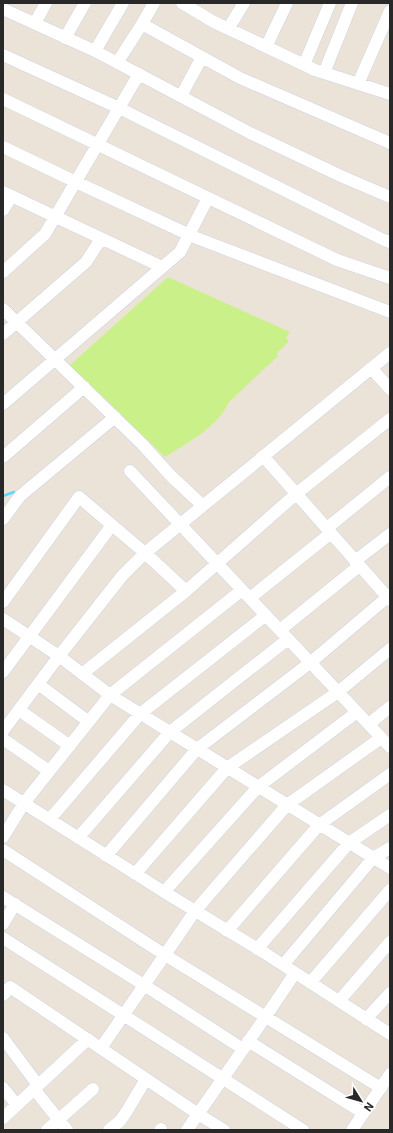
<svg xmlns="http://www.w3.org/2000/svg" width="393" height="1133" font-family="Roboto,sans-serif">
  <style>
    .pitch { fill: #caf189 }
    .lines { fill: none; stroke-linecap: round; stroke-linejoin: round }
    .stream { stroke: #60d7f9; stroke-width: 2.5 }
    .minor-casing { stroke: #cdd2e3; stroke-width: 13 }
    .minor { stroke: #fff; stroke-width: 12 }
  </style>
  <rect width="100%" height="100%" fill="#ece3d8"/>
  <!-- pitch -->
  <path class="pitch" d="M168,277L290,332L286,338L289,341L277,353L278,356L229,402C217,428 188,442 165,457L70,365Z"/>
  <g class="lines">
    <!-- stream -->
    <path class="stream" d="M3,496L14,492"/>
    <!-- minor casing -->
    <g class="minor-casing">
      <path id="minor" d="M182,3L214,22L315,70L390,94
        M3,9L95,51L250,133L343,177L390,197
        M35,23L46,3
        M142,24L240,78L390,143
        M228,29L244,3
        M65,38L85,3
        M266,47L287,3
        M95,51L123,3
        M3,55L119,108L384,240L390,242
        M117,63L142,24L154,3
        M304,65L330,3
        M324,73L352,3
        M358,84L390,11
        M181,96L202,57
        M3,99L337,260L390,278
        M3,147L76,182L194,237L390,312
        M3,192L162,267
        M3,210L12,196
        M3,272L45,234L139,74
        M3,309L142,444L171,476L203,506
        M3,334L86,262L101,239
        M371,368L390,389
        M3,404L180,252L208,198
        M263,456L390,600
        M3,457L84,387
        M130,471L390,747
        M3,519L20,496L115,417
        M327,528L390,477
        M355,561L390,534
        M250,598L331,533
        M3,602L79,497L145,553L186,591
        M3,619L59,656L110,695L390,868
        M280,630L359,566
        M3,672L112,525
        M82,674L186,591L296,494L390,419
        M38,684L89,722
        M19,710L70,746
        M369,724L390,707
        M3,731L59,656L122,576L145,553L390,353
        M3,739L49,771
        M3,790L169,895L263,952L390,1034
        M50,819L140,714L266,615
        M3,837L24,803L110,695L242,590
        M78,838L170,732L288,639
        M3,850L165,955L381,1088
        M106,856L197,749L311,662L390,595
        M135,874L227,768L338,692L390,649
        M164,892L258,787L357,712
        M3,897L144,985L243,1049
        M3,924L15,904
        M227,931L319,825L390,774
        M3,938L303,1130
        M257,949L349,843L390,815
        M283,965L373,858L390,848
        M310,983L390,890
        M3,995L10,987L198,1114L224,1130
        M339,1001L390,942
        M366,1019L390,993
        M3,1038L38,1085
        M248,1041L363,1113
        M101,1048L195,911L287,805L381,738
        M3,1088L17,1105
        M34,1089L67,1130
        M3,1118L88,1039
        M47,1130L93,1089
        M109,1130L120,1121L127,1111L146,1079
        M160,1130L161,1129
        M187,1130C223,1078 260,1026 295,973
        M352,1130L390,1074"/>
    </g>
    <!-- minor -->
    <use href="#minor" class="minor"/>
  </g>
  <!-- border -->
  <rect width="393" height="1133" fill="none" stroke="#282828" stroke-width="8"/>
  <!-- north arrow -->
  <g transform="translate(361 1101) rotate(127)" stroke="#ffffff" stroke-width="3" paint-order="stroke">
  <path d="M0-3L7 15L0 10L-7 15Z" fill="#282828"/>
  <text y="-6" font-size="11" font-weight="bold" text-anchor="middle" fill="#282828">N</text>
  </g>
</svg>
